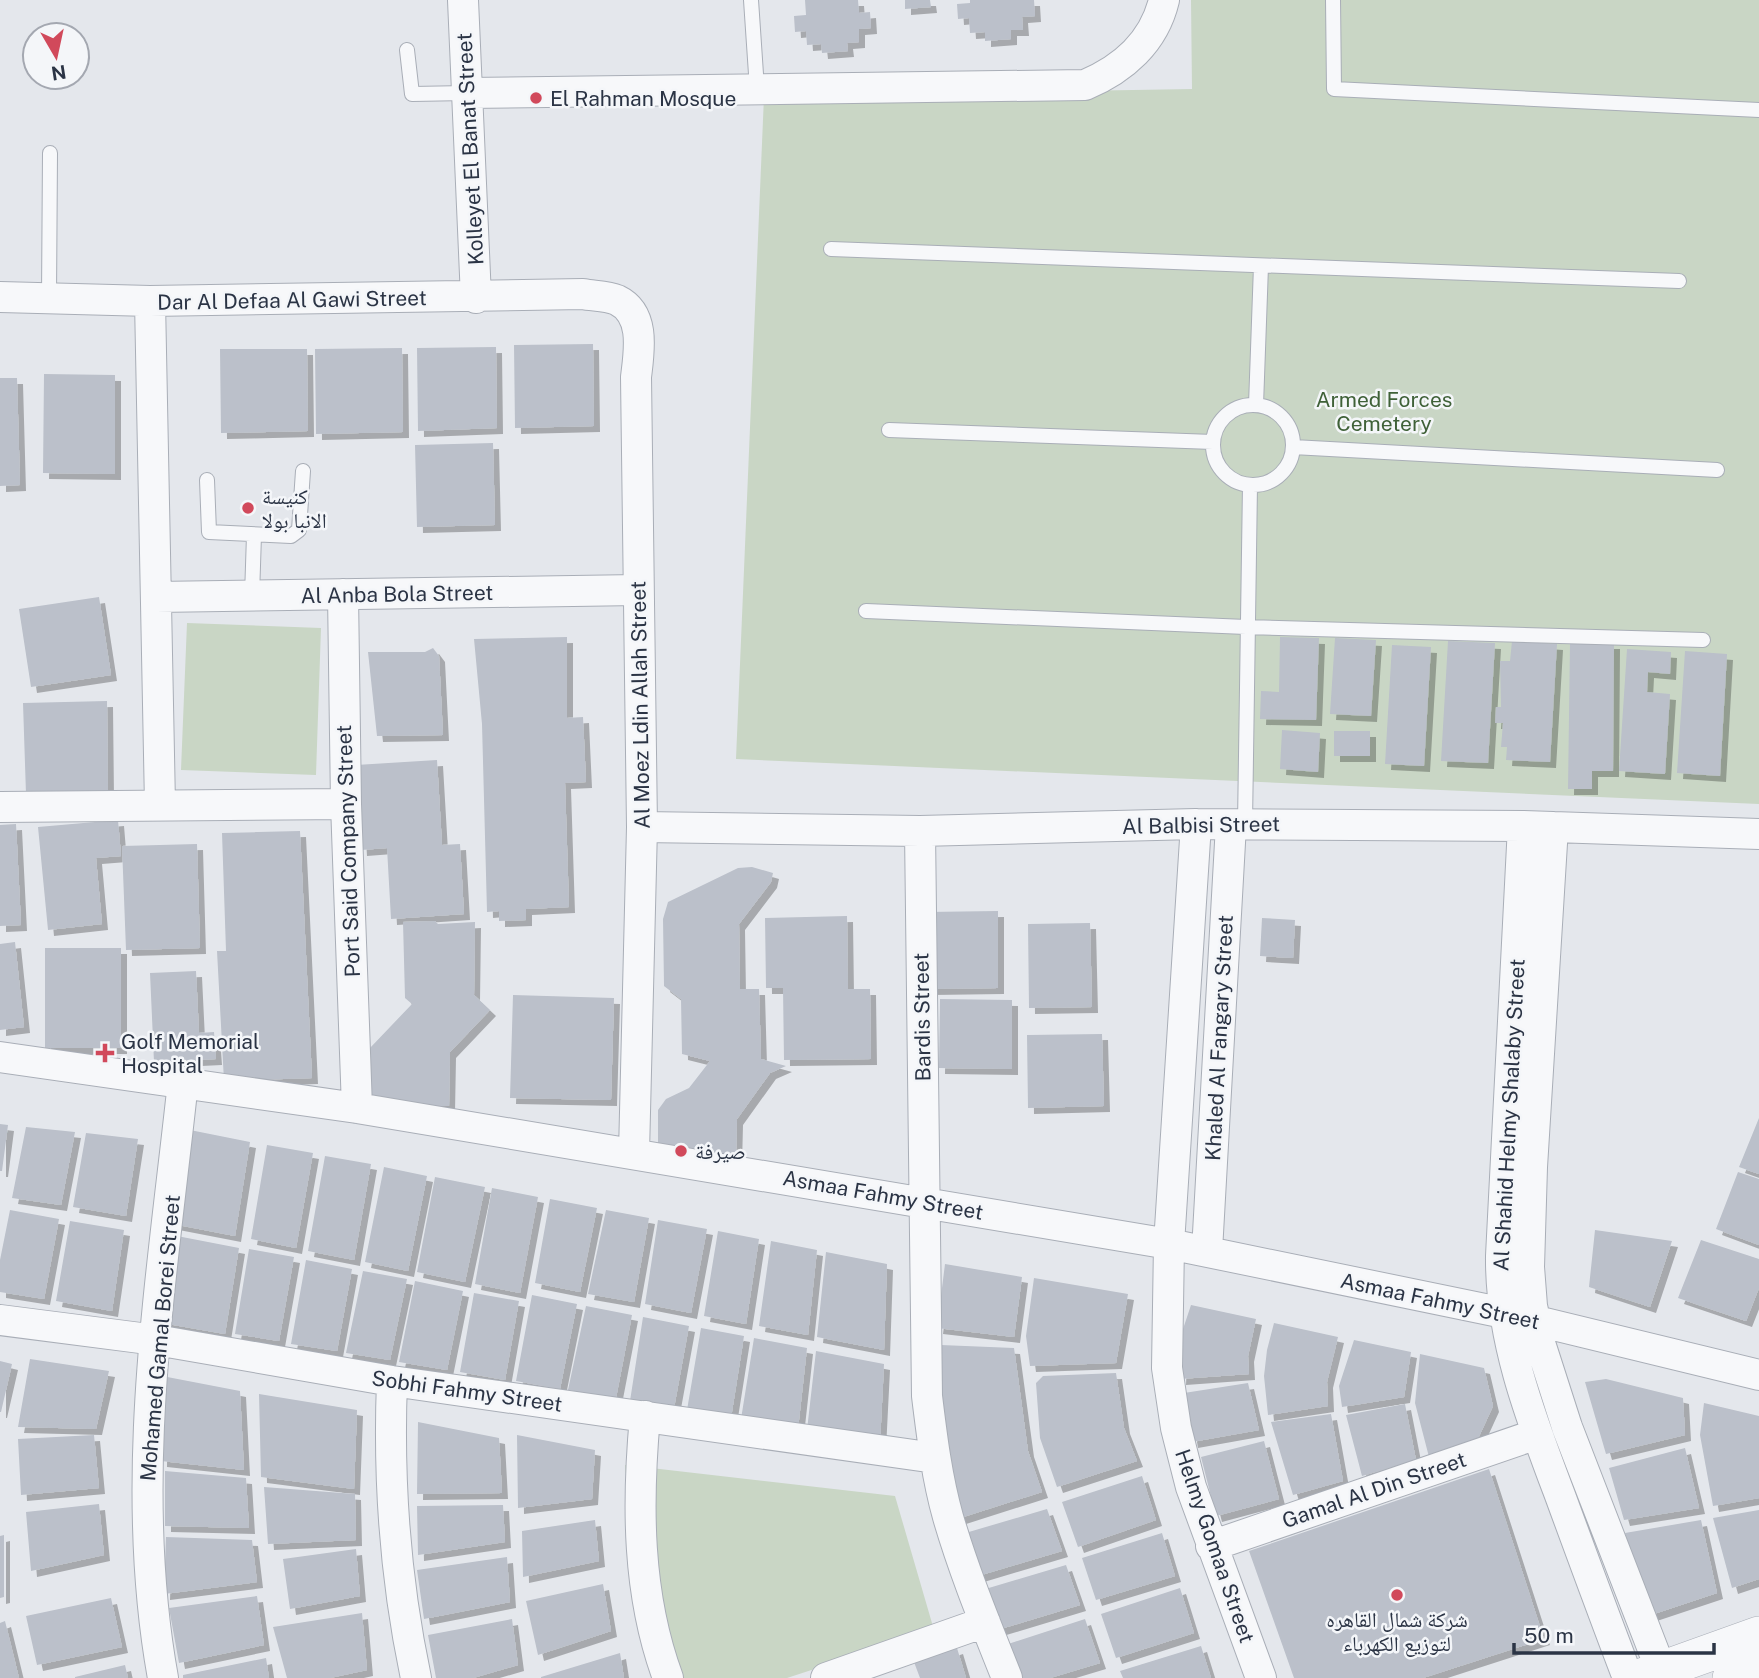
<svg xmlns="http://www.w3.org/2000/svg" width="1759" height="1678" font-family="'Public Sans','Noto Naskh Arabic',sans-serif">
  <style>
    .green { fill: #c9d6c5 }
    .building { fill: #bbc0ca; filter: url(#shadow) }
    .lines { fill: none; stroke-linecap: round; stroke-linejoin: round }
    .service-casing { stroke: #a9aeb7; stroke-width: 16 }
    .minor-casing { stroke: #a9aeb7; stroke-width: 32 }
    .tertiary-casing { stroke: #a9aeb7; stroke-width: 38 }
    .service { stroke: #f7f8fa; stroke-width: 14 }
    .minor { stroke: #f7f8fa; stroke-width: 30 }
    .tertiary { stroke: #f7f8fa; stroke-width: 37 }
    .poi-dot { fill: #d1495b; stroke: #f4f6f9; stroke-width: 2.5 }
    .labels { text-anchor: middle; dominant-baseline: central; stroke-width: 5; stroke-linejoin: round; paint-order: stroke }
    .poi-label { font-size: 21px; fill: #2b3445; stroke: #f4f6f9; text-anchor: start }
    .street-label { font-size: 21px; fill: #2b3445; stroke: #f4f6f9 }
    .park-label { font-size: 21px; fill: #3f6138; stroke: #f4f6f9 }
  </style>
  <defs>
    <filter id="shadow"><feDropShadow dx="6" dy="6" stdDeviation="0" flood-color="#0004"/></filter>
  </defs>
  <rect width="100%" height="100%" fill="#e4e7ec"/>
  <!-- green -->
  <path class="green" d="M1191,0H1759V804L736,759L764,96L1192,89Z
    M187,623L321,628L316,775L181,770Z
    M625,1465L895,1496L934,1630L787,1678H655L638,1599Z"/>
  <!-- building -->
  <path class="building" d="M805,0H858L859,13L870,12L871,28L859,29V42L847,43L848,51L822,53L821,44L807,45L806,31L795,32L794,16L806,15Z
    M905,0H930L931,7L905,9Z
    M970,0H1034L1035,16L1022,17L1023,30H1011V39L985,41V32L970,33L969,18L958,19L957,4L970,3Z
    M593,344L594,426L515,428L514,345Z
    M496,347L497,428L418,431L417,348Z
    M402,348L403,432L316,434L315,349Z
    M220,349H307L308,431L221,433Z
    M44,374L115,375V474L43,473Z
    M0,378H17L20,485L0,486Z
    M493,443L495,525L417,527L415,445Z
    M99,597L111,675L31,687L19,609Z
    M567,637V718L583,717L586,782L565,783L569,907L526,909V920L499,921V911L487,912L482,724L474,639Z
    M1280,637L1319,638L1316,720L1260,719L1261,691L1279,692Z
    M1335,638L1376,640L1371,716L1330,714Z
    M1448,641L1495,643L1488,763L1441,761Z
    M1512,641L1557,644L1550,762L1506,760L1507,747H1501L1503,723H1495L1496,707H1501L1500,661H1510Z
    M1570,643H1614L1613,771H1592V789H1568Z
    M1392,645L1431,647L1424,766L1385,764Z
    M433,648L439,656L443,735L377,736L368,652H425Z
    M1627,649L1671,652L1670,674L1648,672L1647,692L1670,694L1665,774L1619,771Z
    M1685,651L1727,654L1720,776L1677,773Z
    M107,701L108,792L26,794L23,703Z
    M1282,730L1320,733L1318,772L1280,769Z
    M1334,731H1370V756H1334Z
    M437,760L442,845L460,844L464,914L391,919L387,848L361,850L356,765Z
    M118,820L121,856L96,858L102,924L48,930L38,827Z
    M16,824L21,925L0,926V825Z
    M300,831L312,1078L224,1081L217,951H226L222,833Z
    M197,844L200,948L126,950L122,846Z
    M752,867L773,873L771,882L739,924L740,989H759L761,1059L786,1066L770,1073L737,1119L736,1159L658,1148V1110L666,1099L689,1088L710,1061L682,1054L681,999L664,986L663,919L668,902L738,868Z
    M998,911V988L926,989V912Z
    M847,916L848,989H870L871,1059L784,1060L783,988H766L765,918Z
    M1262,918L1295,920L1293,958L1260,956Z
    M435,921L438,924L475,922L474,995L490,1010L450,1052L449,1106L371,1105L370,1048L412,1004L405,998L403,922Z
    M1090,923L1092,1007L1029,1008L1028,924Z
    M15,942L24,1027L0,1030V944Z
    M45,948H121V1048H45Z
    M196,971L199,1033L214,1032L216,1059L154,1062L150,973Z
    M513,995L614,998L611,1100L510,1098Z
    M940,999L1012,1000V1069L939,1068Z
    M1102,1034L1104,1106L1028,1108L1027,1035Z
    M1759,1118V1174L1739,1167Z
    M0,1124L8,1125L2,1171H0Z
    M26,1127L75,1132L61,1205L12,1198Z
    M190,1130L250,1142L235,1236L173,1224Z
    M86,1133L138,1139L126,1216L73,1207Z
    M267,1145L313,1153L296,1248L251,1239Z
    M325,1156L371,1164L354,1260L308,1251Z
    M384,1167L427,1176L408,1271L365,1262Z
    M1738,1172L1759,1179V1245L1716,1229Z
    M435,1177L485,1187L465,1282L417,1272Z
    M492,1188L538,1197L520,1293L475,1284Z
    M550,1199L597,1208L580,1292L535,1283Z
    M10,1210L59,1219L44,1299L0,1292V1260Z
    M606,1210L649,1218L634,1302L588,1294Z
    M658,1220L707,1229L691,1313L645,1304Z
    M70,1221L124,1230L112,1311L56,1301Z
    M1595,1230L1672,1241L1650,1307L1589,1287Z
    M718,1231L759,1239L746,1324L704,1316Z
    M177,1236L239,1248L225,1334L162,1323Z
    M1701,1240L1759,1259V1288L1746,1321L1678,1298Z
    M771,1241L817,1250L808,1335L759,1326Z
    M249,1249L294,1257L279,1341L235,1334Z
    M826,1252L887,1264L884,1350L817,1337Z
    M306,1260L352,1269L337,1351L291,1344Z
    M945,1264L1022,1277L1014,1337L937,1328Z
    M363,1271L407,1279L390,1360L346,1353Z
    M1034,1278L1128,1294L1116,1363L1030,1366L1026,1336Z
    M415,1281L463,1291L447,1370L399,1362Z
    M474,1293L519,1301L505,1380L460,1372Z
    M532,1295L577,1304L560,1389L516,1381Z
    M1191,1305L1256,1319L1248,1356L1249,1374L1180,1379L1182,1332Z
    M586,1306L632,1315L616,1398L568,1390Z
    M643,1317L689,1326L674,1408L630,1401Z
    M1274,1323L1338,1337L1327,1382L1328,1406L1268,1415L1264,1376L1267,1350Z
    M701,1328L744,1336L731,1418L687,1410Z
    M754,1338L807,1348L798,1429L741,1419Z
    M1354,1340L1411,1352L1404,1397L1342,1407L1339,1386Z
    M941,1345L1014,1348L1028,1451L1042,1492L957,1519L937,1427Z
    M816,1351L884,1364L880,1443L807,1430Z
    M1420,1354L1484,1368L1493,1406L1476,1443L1429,1457L1415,1403Z
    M30,1359L109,1371L96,1429L18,1427Z
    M0,1361L12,1364L1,1412H0Z
    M1116,1373L1124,1428L1137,1461L1057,1487L1040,1438L1036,1383L1043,1376Z
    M162,1376L240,1391L244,1470L161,1461Z
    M1606,1379L1683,1398L1685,1435L1606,1454L1585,1382Z
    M1248,1383L1259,1430L1192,1442L1184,1393Z
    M259,1394L357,1410L354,1489L261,1477Z
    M1704,1403L1759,1416V1498L1713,1506L1700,1435Z
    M1405,1404L1416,1460L1362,1476L1346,1415Z
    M1331,1414L1343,1481L1293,1495L1271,1422Z
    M418,1422L499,1438L502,1493L417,1494Z
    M94,1435L99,1488L21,1495L18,1439Z
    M517,1435L595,1450L592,1499L518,1508Z
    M1264,1441L1279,1499L1216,1516L1201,1457Z
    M1685,1448L1699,1508L1624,1520L1609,1468Z
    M1489,1469L1544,1639L1423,1678H1294L1249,1551Z
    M165,1471L246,1478L249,1528L165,1526Z
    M1142,1476L1156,1520L1078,1547L1062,1502Z
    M264,1487L355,1494L356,1540L268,1544Z
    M99,1504L104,1555L31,1571L26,1512Z
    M503,1505L505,1542L418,1555L417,1506Z
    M1047,1509L1062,1551L978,1576L962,1534Z
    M1759,1510V1579L1732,1588L1713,1518Z
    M595,1520L599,1561L523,1577L522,1531Z
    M1701,1520L1717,1593L1651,1615L1625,1533Z
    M1162,1533L1175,1576L1096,1600L1082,1558Z
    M4,1535V1597L0,1598V1536Z
    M166,1537L252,1540L257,1582L164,1594Z
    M356,1549L360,1596L290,1609L283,1559Z
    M507,1557L510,1602L424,1619L417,1570Z
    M1066,1565L1080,1605L997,1630L982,1590Z
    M603,1584L611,1631L538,1655L526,1601Z
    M1180,1588L1194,1633L1116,1658L1101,1614Z
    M257,1596L264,1645L179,1663L169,1608Z
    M111,1598L122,1647L37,1665L26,1616Z
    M362,1613L367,1670L330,1678H287L273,1627Z
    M512,1619L518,1665L473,1678H436L428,1635Z
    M1085,1619L1100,1663L1050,1678H1014L1002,1646Z
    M5,1621L19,1678H0V1623Z
    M1201,1646L1211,1678H1123L1120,1671Z
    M957,1648L966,1678H920L914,1662Z
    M620,1653L624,1678H541V1677Z
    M266,1658L269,1678H183V1675Z
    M125,1665L128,1678H75V1677Z"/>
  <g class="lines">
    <!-- service casing -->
    <g class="service-casing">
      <path id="service" d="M751,0L757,89
        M1333,0L1334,89L1759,110
        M407,50L412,94L467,93
        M831,249L1679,281
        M49,297L50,153
        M1256,405L1261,266
        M1213 445a40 40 0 1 1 80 0a40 40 0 1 1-80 0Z
        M889,430L1213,442
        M1293,447L1717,470
        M207,480L209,532L291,536L299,530L303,471
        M252,596L254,535
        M866,611L1246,627L1703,640
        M1245,824L1250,485"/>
    </g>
    <!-- minor casing -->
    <g class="minor-casing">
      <path id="minor" d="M463,0L476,298
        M467,93L1085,85C1123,69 1154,42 1164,0
        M0,297L150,301L583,294C593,296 607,296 617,300C646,314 639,352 636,377L642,827L634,1153
        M150,301L160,805
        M343,594L346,804L357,1108
        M156,597L638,590
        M0,807L346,804
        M1196,824L1169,1244L1167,1368L1176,1428L1191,1487L1261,1678
        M1523,826L1501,1256C1500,1340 1532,1421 1561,1498C1583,1558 1605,1618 1628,1678
        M642,827L920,831L1196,824L1523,826L1759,834
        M1553,827L1532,1167L1529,1267L1532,1306L1540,1343L1567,1427L1661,1670
        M920,831L927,1396C932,1437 937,1478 948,1517C964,1572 986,1625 1007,1678
        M0,1057L357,1108L1169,1244L1504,1313L1759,1375
        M1207,1251L1231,825
        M0,1320L156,1340L392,1381L935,1458
        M392,1381C388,1482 395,1579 416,1678
        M645,1416C637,1504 637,1594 668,1678
        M1211,1546L1537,1434
        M163,1678C127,1480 162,1279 183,1082
        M826,1678L985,1622"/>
    </g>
    <!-- tertiary casing -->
    <g class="tertiary-casing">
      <path id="tertiary" d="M1639,1678L1759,1635
        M1731,1678L1759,1668"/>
    </g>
    <!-- service -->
    <use href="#service" class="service"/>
    <!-- minor -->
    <use href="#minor" class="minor"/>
    <!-- tertiary -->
    <use href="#tertiary" class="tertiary"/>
  </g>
  <!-- markers -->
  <g class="poi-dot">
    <circle cx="536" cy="98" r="7"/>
    <circle cx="248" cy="508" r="7"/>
    <path d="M101.5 1042.5h7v7h7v7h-7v7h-7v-7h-7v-7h7z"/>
    <circle cx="681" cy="1151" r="7"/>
    <circle cx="1397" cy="1595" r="7"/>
  </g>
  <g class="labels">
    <!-- poi labels -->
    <g class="poi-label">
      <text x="550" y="98">El Rahman Mosque</text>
      <text x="262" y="496">كنيسة<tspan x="262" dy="24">الانبا بولا</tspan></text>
      <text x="121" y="1041">Golf Memorial<tspan x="121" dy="24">Hospital</tspan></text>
      <text x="695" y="1151">صيرفة</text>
      <text x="1397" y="1619" text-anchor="middle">شركة شمال القاهره<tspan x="1397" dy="24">لتوزيع الكهرباء</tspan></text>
    </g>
    <!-- street labels -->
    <g class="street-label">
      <text transform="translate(470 149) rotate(-93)">Kolleyet El Banat Street</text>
      <text transform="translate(292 300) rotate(-1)">Dar Al Defaa Al Gawi Street</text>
      <text transform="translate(397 594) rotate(-1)">Al Anba Bola Street</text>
      <text transform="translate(640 705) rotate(-91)">Al Moez Ldin Allah Street</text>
      <text transform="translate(1201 825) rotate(-1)">Al Balbisi Street</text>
      <text transform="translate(348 851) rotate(-92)">Port Said Company Street</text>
      <text transform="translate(922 1017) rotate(-91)">Bardis Street</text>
      <text transform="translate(1219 1038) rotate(-87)">Khaled Al Fangary Street</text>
      <text transform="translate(1509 1115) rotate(-87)">Al Shahid Helmy Shalaby Street</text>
      <text transform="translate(883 1195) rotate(10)">Asmaa Fahmy Street</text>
      <text transform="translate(1440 1301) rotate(12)">Asmaa Fahmy Street</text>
      <text transform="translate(160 1338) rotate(-85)">Mohamed Gamal Borei Street</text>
      <text transform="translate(467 1391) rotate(8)">Sobhi Fahmy Street</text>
      <text transform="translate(1374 1490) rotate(-19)">Gamal Al Din Street</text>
      <text transform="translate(1215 1546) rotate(71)">Helmy Gomaa Street</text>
    </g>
    <!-- park labels -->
    <g class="park-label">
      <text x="1384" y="399">Armed Forces<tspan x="1384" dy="24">Cemetery</tspan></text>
    </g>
  </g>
  <!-- north arrow -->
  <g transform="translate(56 56) rotate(171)"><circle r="33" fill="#f4f6f9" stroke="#a4a8b1" stroke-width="2"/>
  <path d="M0-5L12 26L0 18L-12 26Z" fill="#d1495b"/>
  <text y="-10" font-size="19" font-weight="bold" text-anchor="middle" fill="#2b3445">N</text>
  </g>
  <!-- scale -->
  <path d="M1514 1643v10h200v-10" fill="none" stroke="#2b3445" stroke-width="3.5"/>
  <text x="1524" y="1643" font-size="21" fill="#2b3445" stroke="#f4f6f9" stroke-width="5" paint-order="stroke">50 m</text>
</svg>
